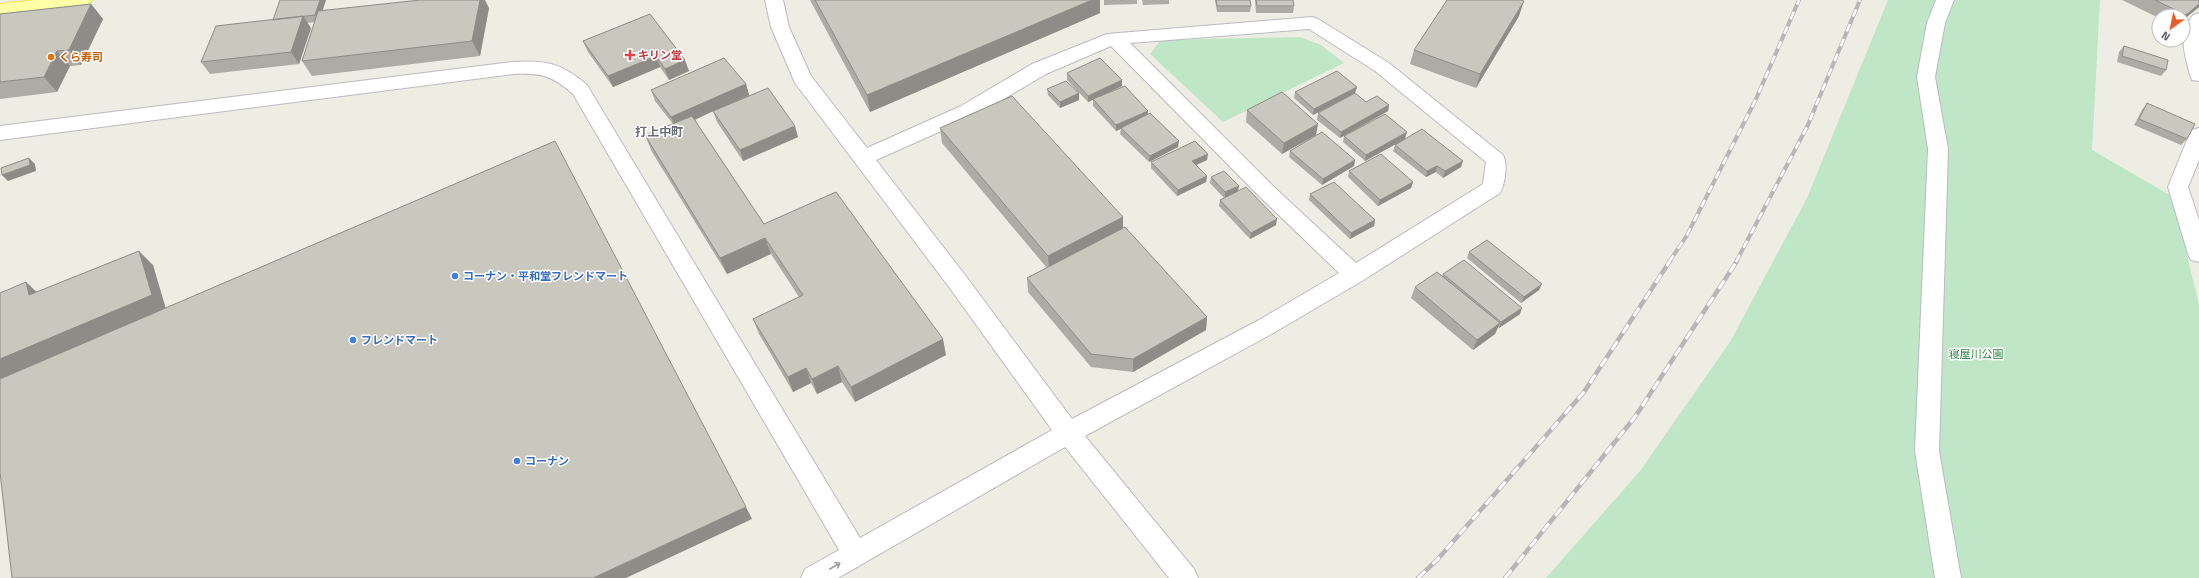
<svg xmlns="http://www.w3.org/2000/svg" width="2199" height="578" font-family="'Titillium Web','Noto Sans JP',sans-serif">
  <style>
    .green { fill: #bfe6c6 }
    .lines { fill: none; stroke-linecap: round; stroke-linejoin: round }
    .minor-casing { stroke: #babbc2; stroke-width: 2 }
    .major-casing { stroke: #f2e257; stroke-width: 2 }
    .minor { fill: #fff; fill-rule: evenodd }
    .major { fill: #feffa7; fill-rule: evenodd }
    .rail-far1-casing { stroke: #b6b6b7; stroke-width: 4 }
    .rail-casing { stroke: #b6b6b7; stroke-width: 4.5 }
    .rail-far1 { stroke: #fff; stroke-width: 2.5; stroke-dasharray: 8; stroke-linecap: butt }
    .rail { stroke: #fff; stroke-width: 3; stroke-dasharray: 10; stroke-linecap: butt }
    .wall { fill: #adaca4 }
    .shaded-wall { fill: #8d8c86 }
    .building { fill: #c9c8bf; stroke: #8d8c86 }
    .oneway { stroke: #9d9ea2 }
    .health-dot { fill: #e0444e; stroke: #fff; stroke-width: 1.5 }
    .food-dot { fill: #e8710a; stroke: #fff; stroke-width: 1.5 }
    .shop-dot { fill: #3f7fe0; stroke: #fff; stroke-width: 1.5 }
    .labels { text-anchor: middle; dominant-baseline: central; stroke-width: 3; stroke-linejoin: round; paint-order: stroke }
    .health-label { font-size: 11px; font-weight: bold; fill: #be3a42; stroke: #fff; text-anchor: start }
    .food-label { font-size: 11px; font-weight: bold; fill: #c56008; stroke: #fff; text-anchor: start }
    .shop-label { font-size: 11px; font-weight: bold; fill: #366cbe; stroke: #fff; text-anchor: start }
    .park-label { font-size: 11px; fill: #338344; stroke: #fff }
    .neighbourhood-label { font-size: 12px; font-weight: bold; fill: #6c6f76; stroke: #fff }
  </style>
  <rect width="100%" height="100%" fill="#eeede3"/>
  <!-- green -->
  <path class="green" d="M1888,0H2100L2092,150L2173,197L2199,305V578H1546L1640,471L1730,342L1807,198Z
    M1300,37L1321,45L1344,63L1223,122L1150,54L1161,40Z"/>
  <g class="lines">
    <!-- minor casing -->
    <g class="minor-casing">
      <path id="minor" d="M765,0H783L789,27L811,76L867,148L961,106L1032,64L1107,34L1312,17L1318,19L1389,63L1503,155C1508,164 1505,184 1500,193L1362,281L1275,332L1085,436L1194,569L1198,578H1169L1065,447L838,578H801L805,569L839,550L573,94C551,75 542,73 513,74L0,140V126L513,62C545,60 562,63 587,85L860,538L1052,430L949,287L795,83L771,27ZM1309,29L1375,71L1486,162L1483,184L1356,263L1274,187L1130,43ZM1111,46L1260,197L1339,273L1259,320L1072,419L965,275L876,160L975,116L1046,74Z
        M1936,0H1954L1945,23L1935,77L1948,149L1939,451L1961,578H1935L1915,451L1928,149L1917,77L1927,23Z
        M2199,13V81L2192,80L2190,75C2184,51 2178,37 2193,15Z
        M2199,128V160L2188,187L2199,220V262L2191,260L2188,254L2168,187L2189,135L2192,130Z"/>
    </g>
    <!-- major casing -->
    <g class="major-casing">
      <path id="major" d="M35,0H92L89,4L83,6L0,16V4Z"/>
    </g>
    <!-- minor -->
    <use href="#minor" class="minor"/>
    <!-- major -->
    <use href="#major" class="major"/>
    <!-- rail-far1 casing -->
    <g class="rail-far1-casing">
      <path id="rail-far1" d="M1669,262L1686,237L1756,99L1799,0
        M1736,262L1807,127L1860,0"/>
    </g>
    <!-- rail casing -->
    <g class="rail-casing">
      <path id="rail" d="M1418,578L1437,560L1584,392L1670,261
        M1505,578L1635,417L1737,261"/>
    </g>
    <!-- rail-far1 -->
    <use href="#rail-far1" class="rail-far1"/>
    <!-- rail -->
    <use href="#rail" class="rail"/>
  </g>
  <!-- wall -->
  <path class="wall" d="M326,0L322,11L489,8L480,56L312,76L302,61L315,22L307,23L311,28L299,64L210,74L201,62Z
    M810,0H1100V13L870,112Z
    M1104,0H1137V4L1104,5Z
    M1142,0H1169V4L1143,5Z
    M1215,0H1250L1251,6L1250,12H1217Z
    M1255,0H1293L1294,6L1293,13H1256Z
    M2122,0H2199V7L2183,20V16H2159V18Z
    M91,4L103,19L81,65L70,66L57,92L0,99V14Z
    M650,14L689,71L669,80L660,67L613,87L588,52L583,41Z
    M1519,16L1476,88L1410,64L1414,50Z
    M2124,46L2166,70L2161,76L2117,62L2119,52Z
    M1067,73L1122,80V86L1103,95L1148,111L1147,115L1178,147L1149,162L1120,134L1121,129L1116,131L1093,106V100L1088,102L1067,80Z
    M746,84L749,95L798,137L743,161L717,122L713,111L695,120L764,224L946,355L855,402L842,382L817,394L811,383L793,392L759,334L753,319L799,297L771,254L727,274L652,152L645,135L673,124L655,101L651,90Z
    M1357,87L1355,93L1366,102L1389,105L1388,111L1340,138L1317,120L1318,113L1335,104L1313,115L1294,98L1295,92Z
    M1047,89L1079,100L1060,108L1048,95Z
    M2147,103L2187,139L2181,145L2134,125L2142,110Z
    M1247,110L1316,135L1282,154L1246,122Z
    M940,128L1123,228L1207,317L1206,330L1133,372L1091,367L1028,292L1027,278L1047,268L942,143Z
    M1344,136L1405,139L1365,161L1343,142Z
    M1395,145L1461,167L1443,178L1436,172L1426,177L1393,151Z
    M1290,151L1355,160L1354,166L1322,185L1289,157Z
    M1207,160L1196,165L1207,176L1206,182L1177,196L1151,168V162Z
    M1349,171L1413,182L1411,188L1378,206L1348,177Z
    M1211,177L1238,192L1276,225L1250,239L1219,206L1220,200L1224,198L1210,183Z
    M1310,194L1375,220L1374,226L1350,239L1309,200Z
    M1469,252L1539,290L1521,303L1467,258Z
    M1443,274L1520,314L1499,328L1498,327L1495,334L1473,350L1411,298L1415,287L1442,276Z"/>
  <!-- shaded-wall -->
  <path class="shaded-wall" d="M320,0H326L319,22L315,15Z
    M480,0H485L489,8L480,56L472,41Z
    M1092,0H1100V13L870,112L867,95Z
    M1524,1L1519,16L1476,88L1480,74Z
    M91,4L103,19L81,65L69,50Z
    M2199,4V7L2183,20V19L2186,15Z
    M303,16L311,28L299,64L291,52Z
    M57,51L70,66L57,92L44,77Z
    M656,56L660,67L613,87L608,76Z
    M685,60L689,71L669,80L665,69Z
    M1122,80V86L1088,102V96Z
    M746,84L749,95L676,128L671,117Z
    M1357,87L1355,93L1313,115L1314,109Z
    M1079,93V100L1060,108V102Z
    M1389,105L1388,111L1340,138L1341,132Z
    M1148,111L1147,117L1116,131V125Z
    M1318,124L1316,135L1282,154L1284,143Z
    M795,126L798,137L743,161L740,150Z
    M1407,132L1405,139L1365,161L1366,155Z
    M1179,141L1178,147L1149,162L1150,156Z
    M1208,154L1207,160L1192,167V161Z
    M29,158L35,164L36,171L8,181L2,175Z
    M1355,160L1354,166L1322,185L1323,179Z
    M1463,161L1461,167L1443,178L1445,171Z
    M1437,166L1436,172L1426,177L1427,171Z
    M1207,176L1206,182L1177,196L1178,190Z
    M1413,182L1411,188L1378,206L1380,200Z
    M1239,186L1238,192L1225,198V192Z
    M1123,217V232L1049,270L1048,256Z
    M1277,219L1276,225L1250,239L1251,233Z
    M1375,220L1374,226L1350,239L1351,233Z
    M765,238L771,254L727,274L720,258Z
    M139,251L153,265L166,309L0,379V359Z
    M26,282L41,296L29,295Z
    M1542,284L1539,290L1521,303L1524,297Z
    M1522,308L1520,314L1499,328L1501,322Z
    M1207,317L1206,330L1133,372V359Z
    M1500,323L1495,334L1473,350L1477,340Z
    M943,339L946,355L855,402L851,387Z
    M838,366L842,382L817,394L812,379Z
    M806,368L811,383L793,392L788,377Z
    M746,507L752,519L626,578H593Z"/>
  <!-- building -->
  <path class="building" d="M280,0H320L315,15L273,20Z
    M420,0H480L472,41L302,61L318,11Z
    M815,0H1092L867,95Z
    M1216,0H1250L1251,6H1217Z
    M1256,0H1293L1294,6H1257Z
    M1447,0H1522L1524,1L1480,74L1414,50Z
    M2155,0H2199V4L2186,15Z
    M91,4L69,50L57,51L44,77L0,82V14Z
    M650,14L685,60L665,69L656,56L608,76L583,41Z
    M303,16L291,52L201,62L216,26Z
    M2124,46L2168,60L2166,70L2122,56Z
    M724,58L746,84L671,117L651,90Z
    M1100,58L1122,80L1088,96L1067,73Z
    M1337,71L1357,87L1314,109L1295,92Z
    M1066,81L1079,93L1060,102L1047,89Z
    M1125,86L1148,111L1116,125L1093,99Z
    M768,88L795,126L740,150L713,111Z
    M1282,92L1318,124L1284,143L1247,110Z
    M1355,93L1366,102L1377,96L1389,105L1341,132L1318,113Z
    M1012,96L1123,217L1048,256L940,128Z
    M2147,103L2195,124L2187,139L2139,119Z
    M1150,113L1179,141L1150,156L1121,128Z
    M1385,114L1407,132L1366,155L1344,136Z
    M692,116L764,224L836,192L943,339L851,387L838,366L812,379L806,368L788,377L753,319L803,295L765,238L720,258L645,135Z
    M1422,129L1463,161L1445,171L1437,166L1427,171L1395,145Z
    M1322,132L1355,160L1323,179L1290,151Z
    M555,141L746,507L593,578H12L0,472V379Z
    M1195,141L1208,154L1192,161L1207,176L1178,190L1151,162Z
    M1381,154L1413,182L1380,200L1349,171Z
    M29,158L30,165L2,175L1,168Z
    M1224,171L1239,186L1225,192L1211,177Z
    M1334,182L1375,220L1351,233L1310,194Z
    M1246,187L1277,219L1251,233L1220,200Z
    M1125,227L1207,317L1133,359L1091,354L1027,278Z
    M1487,240L1542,284L1524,297L1469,252Z
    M139,251L152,295L0,359V293L26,282L29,295Z
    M1464,260L1522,308L1501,322L1443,274Z
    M1437,272L1500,323L1477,340L1415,287Z"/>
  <!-- one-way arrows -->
  <defs><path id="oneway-shaft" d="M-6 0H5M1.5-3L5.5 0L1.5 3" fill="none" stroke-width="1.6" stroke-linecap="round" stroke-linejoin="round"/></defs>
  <use class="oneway" href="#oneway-shaft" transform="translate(835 566) rotate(-30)"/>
  <!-- markers -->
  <path class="health-dot" d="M628 49h4v4h4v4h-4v4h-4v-4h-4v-4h4z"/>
  <circle class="food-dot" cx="51" cy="57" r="4"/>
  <g class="shop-dot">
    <circle cx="455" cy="276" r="4"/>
    <circle cx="353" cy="340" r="4"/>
    <circle cx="517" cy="461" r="4"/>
  </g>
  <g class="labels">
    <!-- health labels -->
    <g class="health-label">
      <text x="638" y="55">キリン堂</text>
    </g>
    <!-- food labels -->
    <g class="food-label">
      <text x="59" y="57">くら寿司</text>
    </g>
    <!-- shop labels -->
    <g class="shop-label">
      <text x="463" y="276">コーナン・平和堂フレンドマート</text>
      <text x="361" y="340">フレンドマート</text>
      <text x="525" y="461">コーナン</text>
    </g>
    <!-- park labels -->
    <g class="park-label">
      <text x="1976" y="354">寝屋川公園</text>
    </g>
    <!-- neighbourhood labels -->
    <g class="neighbourhood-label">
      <text x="659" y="131">打上中町</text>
    </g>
  </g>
  <!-- north arrow -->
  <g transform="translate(2171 28) rotate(213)"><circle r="19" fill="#ffffff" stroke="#bdbec1"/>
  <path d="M0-3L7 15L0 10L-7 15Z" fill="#eb5c2c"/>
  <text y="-6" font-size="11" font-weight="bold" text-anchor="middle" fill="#5b5d64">N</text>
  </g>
</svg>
